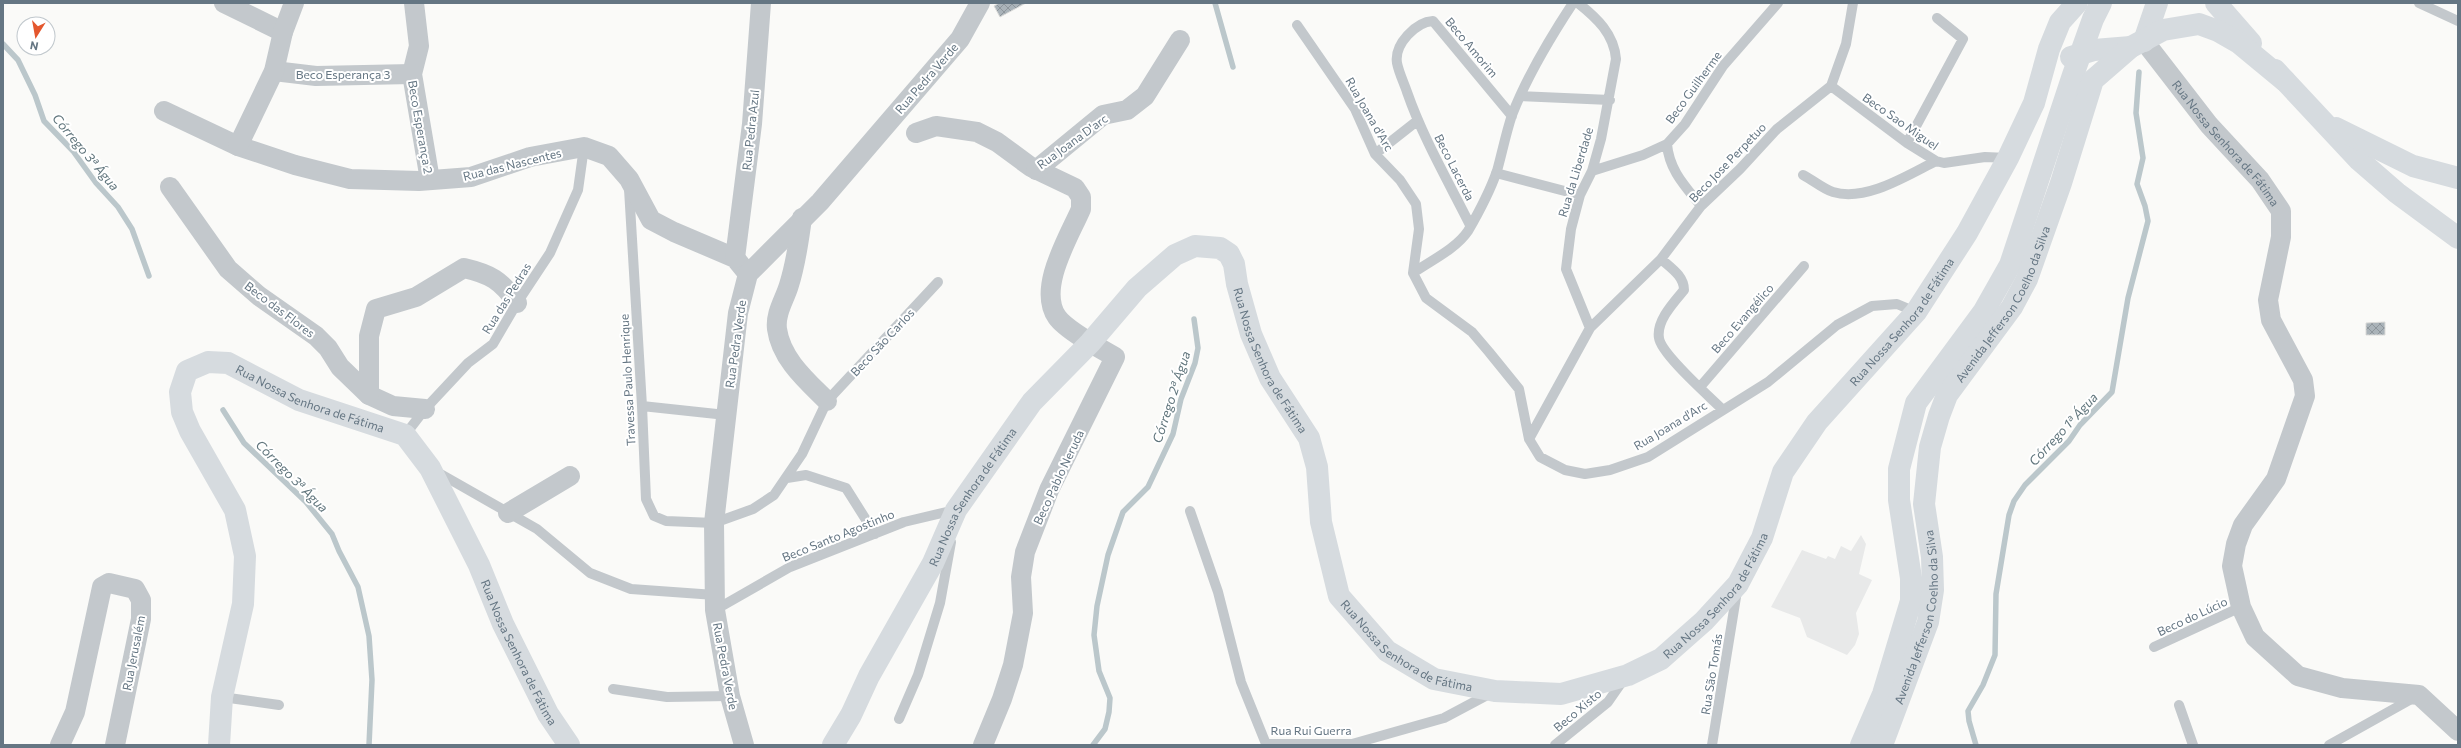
<svg xmlns="http://www.w3.org/2000/svg" width="2461" height="748" font-family="Commissioner,sans-serif">
  <style>
    .built { fill: #e8e9e9 }
    .lines { fill: none; stroke-linecap: round; stroke-linejoin: round }
    .stream { stroke: #bbc7cb; stroke-width: 5.5 }
    .building { fill: url(#building-cross-hatch); stroke: #dcdcda }
    .lane { stroke: #c3c8cc; stroke-width: 10 }
    .street { stroke: #c3c8cc; stroke-width: 20 }
    .secondary { stroke: #d6dbdf; stroke-width: 22 }
    .labels { text-anchor: middle; dominant-baseline: central; stroke-width: 4; stroke-linejoin: round; paint-order: stroke }
    .street-label { font-size: 12px; fill: #657683; stroke: #fff }
    .water-label { font-size: 13px; font-style: italic; fill: #60757c; stroke: #fff }
  </style>
  <defs>
    <pattern id="building-cross-hatch" width="8" height="8" patternUnits="userSpaceOnUse"><rect width="8" height="8" fill="#aab3b9"/><path d="M0 0l8 8M0 8l8-8" fill="none" stroke="#8e969c"/></pattern>
  </defs>
  <rect width="100%" height="100%" fill="#fafaf8"/>
  <!-- built -->
  <path class="built" d="M1861,535L1866,544L1859,574L1872,580L1856,613L1859,634L1855,645L1847,655L1807,637L1800,618L1771,607L1802,550L1826,559L1828,556L1835,559L1841,546L1851,551Z"/>
  <g class="lines">
    <!-- stream -->
    <path class="stream" d="M1215,3L1233,67
      M3,44L18,60L35,95L44,121L73,151L96,183L118,207L132,229L149,276
      M223,410L244,443L306,502L332,534L339,551L358,587L369,636L372,680L369,745
      M1093,745L1105,729L1109,712L1110,698L1099,671L1094,635L1097,606L1108,555L1123,512L1148,487L1173,434L1181,399L1195,363L1198,348L1194,319
      M1976,745L1969,721L1968,711L1983,685L1995,655L1996,594L2009,515L2014,501L2025,485L2069,441L2080,425L2112,392L2128,298L2148,221L2145,206L2137,184L2143,158L2136,113L2139,72"/>
  </g>
  <!-- building -->
  <path class="building" d="M999,3H1026L1000,17L994,6Z
    M2385,322V335H2366V323Z"/>
  <g class="lines">
    <!-- lane -->
    <path class="lane" d="M2419,3L2458,21
      M1297,25L1355,109L1375,154L1400,180L1416,204L1419,229L1413,273L1426,298L1472,332L1489,352L1519,389L1529,439L1540,457L1565,470L1585,474L1610,470L1648,457L1768,382L1837,325L1872,306L1897,304L1916,312
      M1831,86L1907,143L1936,161L1944,163L1985,157L2008,158
      M1521,96L1610,100
      M1907,143L1963,39L1937,18
      M1667,144C1669,170 1685,186 1701,206
      M1375,154L1417,121
      M1592,171L1643,155L1667,144L1685,124L1723,66L1778,3
      M1496,173L1580,195
      M1803,175C1813,180 1823,189 1833,192C1866,202 1908,175 1936,161
      M629,189L642,406L646,499L654,516L666,521L714,523L753,509L774,495L802,454L827,401L938,282
      M1470,225C1448,181 1423,138 1407,92C1404,83 1399,73 1397,63C1394,44 1416,22 1433,21L1512,116
      M1661,259C1671,268 1684,276 1684,290C1674,302 1656,321 1659,338C1661,354 1709,396 1722,409
      M1413,273C1430,261 1456,249 1468,231C1479,212 1490,191 1497,171C1502,153 1506,133 1512,115C1527,76 1550,38 1573,3
      M1590,328L1661,259L1701,206L1740,169L1777,129L1831,86L1846,44L1853,3
      M1700,387L1804,266
      M642,406L726,415
      M405,435L425,409L468,363L493,344L517,303L550,253L578,190L584,147
      M1529,439L1590,328L1566,269L1571,229L1580,195L1592,171L1601,139L1616,59C1614,34 1597,18 1578,3
      M437,472L537,529L590,573L631,589L715,595
      M787,478L806,475L846,488L875,534
      M1190,511L1218,592L1241,682L1266,744H1352L1444,718L1491,693
      M715,610L790,567L904,522L955,510
      M2154,647L2241,607
      M613,689L667,697L730,696
      M222,697L279,705
      M2179,705L2193,745
      M899,719L918,675L940,603L951,542
      M1555,745L1608,702L1624,679
      M1712,745L1737,591
      M2329,745L2415,697"/>
    <!-- street -->
    <g class="street">
      <path d="M224,3L283,32"/>
      <path d="M414,3L419,46L412,74L430,180"/>
      <path id="s1" d="M2144,41L2209,125L2260,180L2281,211V237L2268,300L2271,320L2303,380L2305,396L2276,479L2243,525L2236,544L2232,566L2241,607L2255,637L2298,676L2342,688L2419,695L2458,731"/>
      <path d="M274,71L316,76L412,74"/>
      <path d="M164,111L238,146L295,165L350,179L419,181L471,177L530,157L584,147L609,156L629,179L651,220L674,232L735,258L748,274"/>
      <path d="M916,133L936,126L977,132L997,142L1031,167L1075,188L1081,197V209C1069,237 1037,288 1057,317C1066,330 1101,349 1115,357L1049,490L1025,552L1021,577L1023,613L1013,665L1002,699L983,745"/>
      <path d="M238,146L274,71L283,32L294,3"/>
      <path d="M1036,170L1103,115L1127,110L1145,96L1180,40"/>
      <path d="M170,187L228,269L259,296L316,336L328,348L340,367L369,395L393,406L425,409"/>
      <path d="M802,218C799,241 796,263 789,285C785,299 775,313 777,329C781,359 807,381 827,401"/>
      <path d="M735,258L752,124L761,3"/>
      <path d="M369,395V336L376,309L416,297L464,268C490,274 501,280 517,303"/>
      <path d="M508,513L570,476"/>
      <path d="M60,745L75,712L102,587L109,583L135,589L141,600V619L115,745"/>
      <path d="M744,745L730,696L715,610L714,523L738,313L748,274L820,202L960,39L980,3"/>
    </g>
    <!-- secondary -->
    <g class="secondary">
      <path d="M2216,3L2251,43"/>
      <path d="M2144,41L2157,3"/>
      <path d="M2071,57L2094,50L2131,47"/>
      <path d="M2275,70L2359,160L2397,193L2458,238"/>
      <path d="M2336,128L2413,166L2458,178"/>
      <path id="s2" d="M219,745L222,697L243,604L245,556L235,510L190,431L182,412L180,392L187,371L208,362L228,363L299,400L405,435L430,468L479,565L503,624L548,714L569,745"/>
      <path id="s3" d="M833,745L851,715L869,676L933,563L956,510L1032,402L1090,343L1137,288L1175,255L1195,246L1220,248L1229,254L1234,264L1237,284L1251,334L1270,378L1309,438L1317,467L1321,522L1339,596L1387,651L1434,679L1495,691L1561,694L1628,675L1661,659L1704,621L1738,584L1762,538L1783,472L1817,422L1916,312L1967,233L2008,158L2034,103L2049,49L2060,22L2077,3"/>
      <path d="M1861,745L1883,694L1911,601V578L1899,500V469L1916,403L1984,311L2010,265L2073,75L2093,19L2101,3"/>
      <path id="s4" d="M1882,745L1928,622L1933,590L1932,557L1924,504L1930,447L1939,416L1947,395L2012,307L2027,279L2061,183L2093,80L2131,47L2163,30L2199,24L2218,31L2239,43L2285,81"/>
    </g>
  </g>
  <g class="labels">
    <!-- street labels -->
    <g class="street-label">
      <text transform="translate(1472 47) rotate(50)">Beco Amorim</text>
      <text x="343" y="74">Beco Esperança 3</text>
      <text transform="translate(926 78) rotate(-49)">Rua Pedra Verde</text>
      <text transform="translate(1693 87) rotate(-54)">Beco Guilherme</text>
      <text transform="translate(1370 114) rotate(60)">Rua Joana d'Arc</text>
      <text transform="translate(1901 121) rotate(35)">Beco Sao Miguel</text>
      <text transform="translate(421 127) rotate(80)">Beco Esperança 2</text>
      <text transform="translate(750 130) rotate(-84)">Rua Pedra Azul</text>
      <text transform="translate(1072 141) rotate(-36)">Rua Joana D'arc</text>
      <text stroke="none"><textPath href="#s1" startOffset="131">Rua Nossa Senhora de Fátima</textPath></text>
      <text transform="translate(1727 162) rotate(-46)">Beco Jose Perpetuo</text>
      <text transform="translate(512 164) rotate(-14)">Rua das Nascentes</text>
      <text transform="translate(1455 167) rotate(63)">Beco Lacerda</text>
      <text transform="translate(1575 172) rotate(-73)">Rua da Liberdade</text>
      <text transform="translate(506 298) rotate(-58)">Rua das Pedras</text>
      <text stroke="none"><textPath href="#s4" startOffset="470">Avenida Jefferson Coelho da Silva</textPath></text>
      <text transform="translate(280 309) rotate(37)">Beco das Flores</text>
      <text transform="translate(1742 318) rotate(-49)">Beco Evangélico</text>
      <text stroke="none"><textPath href="#s3" startOffset="1808">Rua Nossa Senhora de Fátima</textPath></text>
      <text transform="translate(882 342) rotate(-47)">Beco São Carlos</text>
      <text transform="translate(735 344) rotate(-82)">Rua Pedra Verde</text>
      <text stroke="none"><textPath href="#s3" startOffset="776">Rua Nossa Senhora de Fátima</textPath></text>
      <text transform="translate(627 380) rotate(-93)">Travessa Paulo Henrique</text>
      <text stroke="none"><textPath href="#s2" startOffset="525">Rua Nossa Senhora de Fátima</textPath></text>
      <text transform="translate(1670 425) rotate(-31)">Rua Joana d'Arc</text>
      <text transform="translate(1058 477) rotate(-65)">Beco Pablo Neruda</text>
      <text stroke="none"><textPath href="#s3" startOffset="285">Rua Nossa Senhora de Fátima</textPath></text>
      <text transform="translate(838 535) rotate(-22)">Beco Santo Agostinho</text>
      <text stroke="none"><textPath href="#s3" startOffset="1472">Rua Nossa Senhora de Fátima</textPath></text>
      <text transform="translate(2192 616) rotate(-25)">Beco do Lúcio</text>
      <text stroke="none"><textPath href="#s4" startOffset="134">Avenida Jefferson Coelho da Silva</textPath></text>
      <text stroke="none"><textPath href="#s3" startOffset="1112">Rua Nossa Senhora de Fátima</textPath></text>
      <text stroke="none"><textPath href="#s2" startOffset="873">Rua Nossa Senhora de Fátima</textPath></text>
      <text transform="translate(133 653) rotate(-79)">Rua Jerusalém</text>
      <text transform="translate(726 666) rotate(79)">Rua Pedra Verde</text>
      <text transform="translate(1711 674) rotate(-81)">Rua São Tomás</text>
      <text transform="translate(1577 710) rotate(-40)">Beco Xisto</text>
      <text x="1311" y="730">Rua Rui Guerra</text>
    </g>
    <!-- water labels -->
    <g class="water-label">
      <text transform="translate(86 152) rotate(50)">Córrego 3ª Água</text>
      <text transform="translate(1171 397) rotate(-72)">Córrego 2ª Água</text>
      <text transform="translate(2063 429) rotate(-47)">Córrego 1ª Água</text>
      <text transform="translate(292 476) rotate(45)">Córrego 3ª Água</text>
    </g>
  </g>
  <!-- border -->
  <rect width="2461" height="748" fill="none" stroke="#657683" stroke-width="8"/>
  <!-- north arrow -->
  <g transform="translate(36 36) rotate(191)"><circle r="19" fill="#ffffff" stroke="#c1c8cd"/>
  <path d="M0-3L7 15L0 10L-7 15Z" fill="#e4572e"/>
  <text y="-6" font-size="11" font-weight="bold" text-anchor="middle" fill="#657683">N</text>
  </g>
</svg>
